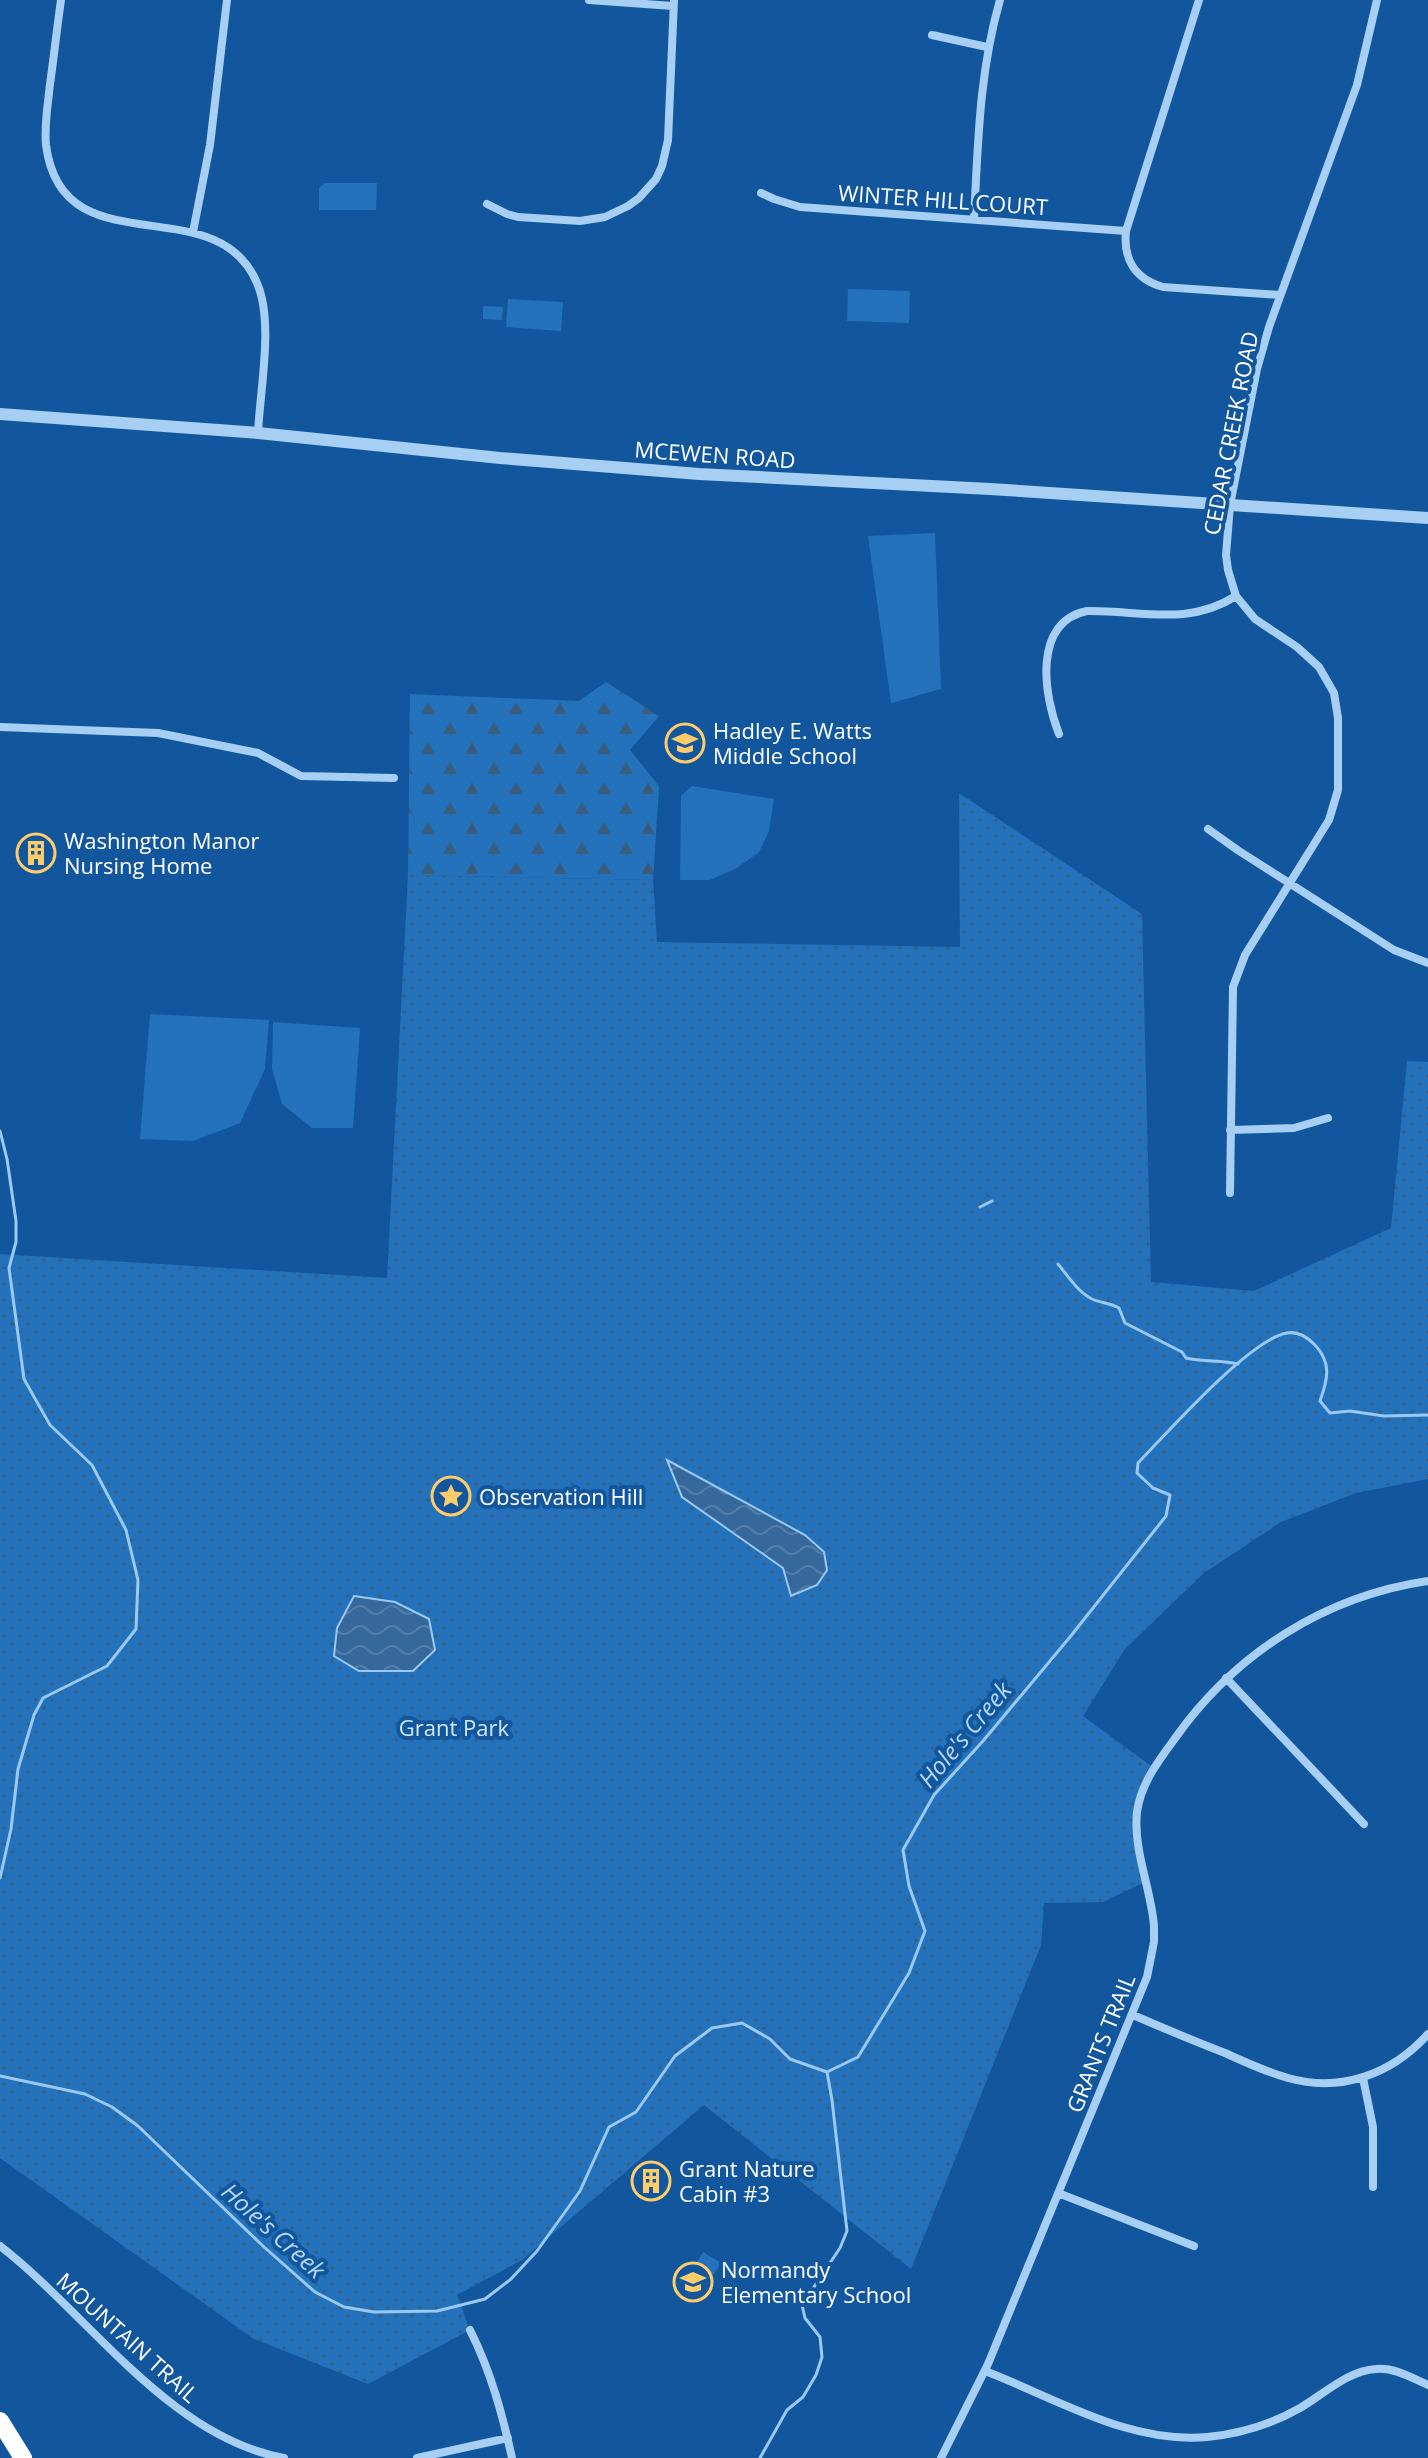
<svg xmlns="http://www.w3.org/2000/svg" width="1428" height="2458" font-family="'Open Sans',sans-serif">
  <style>
    .forest { fill: url(#forest-firs) }
    .park { fill: url(#park-dots) }
    .pitch { fill: #2472bb }
    .water { fill: url(#water-waves); stroke: #99caf7; stroke-width: 2 }
    .lines { fill: none; stroke-linecap: round; stroke-linejoin: round }
    .stream { stroke: #99caf7; stroke-width: 3 }
    .minor { stroke: #a7cff4; stroke-width: 8 }
    .tertiary { stroke: #a7cff4; stroke-width: 12 }
    .motorway { stroke: #fff; stroke-width: 18 }
    .labels { text-anchor: middle; dominant-baseline: central; stroke-width: 8; stroke-linejoin: round; paint-order: stroke }
    .street-label { font-size: 22px; fill: #fff; stroke: #12579d }
    .poi-label { font-size: 22px; fill: #fff; stroke: #12579d; text-anchor: start }
    .park-label { font-size: 22px; fill: #d0e7fe; stroke: #12579d }
    .water-label { font-size: 24px; font-style: italic; fill: #b4d8fb; stroke: #12579d }
  </style>
  <defs>
    <pattern id="forest-firs" width="22" height="20" patternUnits="userSpaceOnUse" patternTransform="scale(2)"><rect width="22" height="20" fill="#2472bb"/><path d="M5 1l3.5 6h-7zM16 11l3.5 6h-7z" fill="#3a5d7e"/></pattern>
    <pattern id="park-dots" width="8" height="8" patternUnits="userSpaceOnUse" patternTransform="scale(2)"><rect width="8" height="8" fill="#2472bb"/><path d="M2 2h.1M6 6h.1" fill="none" stroke="#3a5d7e" stroke-width="1.8" stroke-linecap="round"/></pattern>
    <pattern id="water-waves" width="16" height="10" patternUnits="userSpaceOnUse" patternTransform="scale(2)"><rect width="16" height="10" fill="#37689b"/><path d="M0 5q4-4 8 0t8 0" fill="none" stroke="#557faa"/></pattern>
  </defs>
  <rect width="100%" height="100%" fill="#12579d"/>
  <!-- forest -->
  <path class="forest" d="M606,682L659,716L630,750L659,786L653,880L408,875L410,694L579,701Z"/>
  <!-- park -->
  <path class="park" d="M959,793L1142,914L1151,1282L1254,1291L1391,1228L1407,1061L1428,1062V1479L1356,1493L1281,1522L1204,1573L1125,1649L1083,1716L1154,1768L1147,1780L1137,1826L1147,1881L1103,1902L1044,1903L1041,1945L911,2269L704,2105L522,2260L457,2295L470,2330L368,2384L254,2339L0,2158V1254L387,1278L408,875L653,880L657,942L960,947Z"/>
  <!-- pitch -->
  <path class="pitch" d="M325,183H377L376,210H319V188Z
    M848,289L910,291L909,323L847,321Z
    M508,299L563,302L561,331L506,327Z
    M483,306L503,307L502,320L483,319Z
    M935,533L941,689L891,703L868,536Z
    M692,786L774,799L769,831L759,852L737,868L710,880H680L681,796Z
    M150,1014L269,1020L265,1069L240,1123L193,1141L140,1139Z
    M273,1022L360,1028L353,1128H312L282,1104L272,1069Z
    M703,2252L721,2263L697,2301L679,2290Z"/>
  <!-- water -->
  <path class="water" d="M667,1460L805,1535L824,1552L827,1570L817,1585L791,1596L783,1568L682,1497Z
    M354,1596L395,1602L429,1619L435,1650L413,1671H359L334,1656L337,1628Z"/>
  <g class="lines">
    <!-- stream -->
    <path class="stream" d="M0,1131L7,1159L16,1221V1242L9,1268L24,1379L50,1425L92,1465L126,1530L138,1580L136,1629L107,1666L43,1698L34,1715L18,1769L11,1829L0,1878
      M980,1207L992,1201
      M1058,1264C1068,1276 1078,1292 1092,1299C1101,1303 1110,1303 1119,1308L1125,1323L1182,1352L1186,1358C1204,1362 1221,1360 1238,1364
      M0,2076L85,2094L112,2107L138,2126L264,2247L315,2292L344,2307L374,2312L437,2311L485,2299L511,2279L537,2251L580,2191L609,2127L636,2112L675,2056L712,2028L742,2023L770,2039L790,2059L827,2072L858,2057L909,1973L925,1931L909,1886L903,1850L934,1795L983,1741L1070,1637L1166,1516L1170,1495L1153,1488L1137,1473L1138,1463C1167,1433 1250,1339 1287,1333C1298,1331 1307,1337 1314,1344C1332,1362 1328,1379 1320,1401L1330,1413L1350,1411L1384,1416L1428,1415
      M760,2458L787,2410L803,2397L816,2375L822,2357L820,2337L805,2318L802,2305L840,2248L847,2231L832,2100L827,2072"/>
    <!-- minor -->
    <path class="minor" d="M61,0C57,28 54,56 50,84C48,104 44,125 46,145C62,271 216,185 257,283C274,322 260,389 258,433
      M589,0L673,6
      M1199,0L1126,231C1123,259 1135,279 1163,287L1280,295
      M932,35L987,47
      M761,193L774,199L800,207L1126,231
      M487,204L507,214L518,217L580,221L605,217L628,206L639,198L656,179L662,166L668,140L674,0
      M974,219C978,144 979,73 1000,0
      M193,232L210,145L227,0
      M0,727L158,733L258,753L301,776L394,778
      M1059,734C1044,696 1032,622 1087,611C1140,610 1187,627 1236,596
      M1208,829L1239,851L1394,950L1428,963
      M1230,1130L1294,1128L1328,1118
      M1230,1193L1233,987L1245,955L1329,820L1338,790V718L1334,693L1319,667L1297,647L1255,619L1236,596L1228,570L1226,555L1230,505L1257,369L1269,327L1357,85L1377,0
      M1226,1678L1364,1824
      M1133,2015C1163,2028 1194,2041 1225,2053C1245,2062 1266,2072 1288,2078C1341,2093 1392,2074 1428,2034
      M1363,2078L1373,2127V2187
      M1058,2193L1194,2246
      M0,2246C89,2315 169,2437 284,2458
      M470,2330C491,2372 502,2413 512,2458
      M985,2371C1056,2398 1128,2444 1207,2437C1239,2434 1272,2424 1300,2408C1324,2394 1347,2371 1376,2369C1394,2367 1412,2378 1428,2385
      M417,2458L508,2438
      M941,2458L988,2364L1147,1977L1154,1942V1926C1151,1888 1133,1851 1137,1812C1141,1783 1159,1760 1176,1737C1236,1653 1325,1596 1428,1581"/>
    <!-- tertiary -->
    <path class="tertiary" d="M0,414L258,433L500,458L699,474L990,489L1428,518"/>
    <!-- motorway -->
    <path class="motorway" d="M0,2421L23,2458"/>
  </g>
  <!-- icons -->
  <defs>
    <g id="school-ring" transform="scale(2)"><circle r="9.5" fill="#12579d" stroke="#ffcc6b" stroke-width="1.5"/><path d="M0-5L7-2L0 1L-7-2ZM-4 1L0 2.5L4 1V4Q0 6-4 4Z" fill="#ffcc6b"/></g>
    <g id="building-ring" transform="scale(2)"><circle r="9.5" fill="#12579d" stroke="#ffcc6b" stroke-width="1.5"/><path d="M-4-6H4V6H1V3H-1V6H-4ZM-2.5-4.3h1.7v1.8h-1.7ZM.8-4.3h1.7v1.8H.8ZM-2.5-1h1.7V.8h-1.7ZM.8-1h1.7V.8H.8Z" fill="#ffcc6b"/></g>
    <g id="sight-ring" transform="scale(2)"><circle r="9.5" fill="#12579d" stroke="#ffcc6b" stroke-width="1.5"/><path d="M0-6L1.8-2.2L6-1.7L2.9 1.2L3.7 5.4L0 3.3L-3.7 5.4L-2.9 1.2L-6-1.7L-1.8-2.2Z" fill="#ffcc6b"/></g>
  </defs>
  <g fill-rule="evenodd">
    <use href="#school-ring" x="685" y="743"/>
    <use href="#building-ring" x="36" y="853"/>
    <use href="#sight-ring" x="451" y="1496"/>
    <use href="#building-ring" x="651" y="2181"/>
    <use href="#school-ring" x="693" y="2282"/>
  </g>
  <g class="labels">
    <!-- street labels -->
    <g class="street-label">
      <text transform="translate(943 199) rotate(4)">WINTER HILL COURT</text>
      <text transform="translate(1230 433) rotate(-79)">CEDAR CREEK ROAD</text>
      <text transform="translate(715 454) rotate(4)">MCEWEN ROAD</text>
      <text transform="translate(1100 2043) rotate(-68)">GRANTS TRAIL</text>
      <text transform="translate(128 2337) rotate(42)">MOUNTAIN TRAIL</text>
    </g>
    <!-- poi labels -->
    <g class="poi-label">
      <text x="713" y="730">Hadley E. Watts<tspan x="713" dy="25">Middle School</tspan></text>
      <text x="64" y="840">Washington Manor<tspan x="64" dy="25">Nursing Home</tspan></text>
      <text x="479" y="1496">Observation Hill</text>
      <text x="679" y="2168">Grant Nature<tspan x="679" dy="25">Cabin #3</tspan></text>
      <text x="721" y="2269">Normandy<tspan x="721" dy="25">Elementary School</tspan></text>
    </g>
    <!-- park labels -->
    <g class="park-label">
      <text x="454" y="1727">Grant Park</text>
    </g>
    <!-- water labels -->
    <g class="water-label">
      <text transform="translate(964 1734) rotate(-50)">Hole's Creek</text>
      <text transform="translate(274 2230) rotate(42)">Hole's Creek</text>
    </g>
  </g>
</svg>
